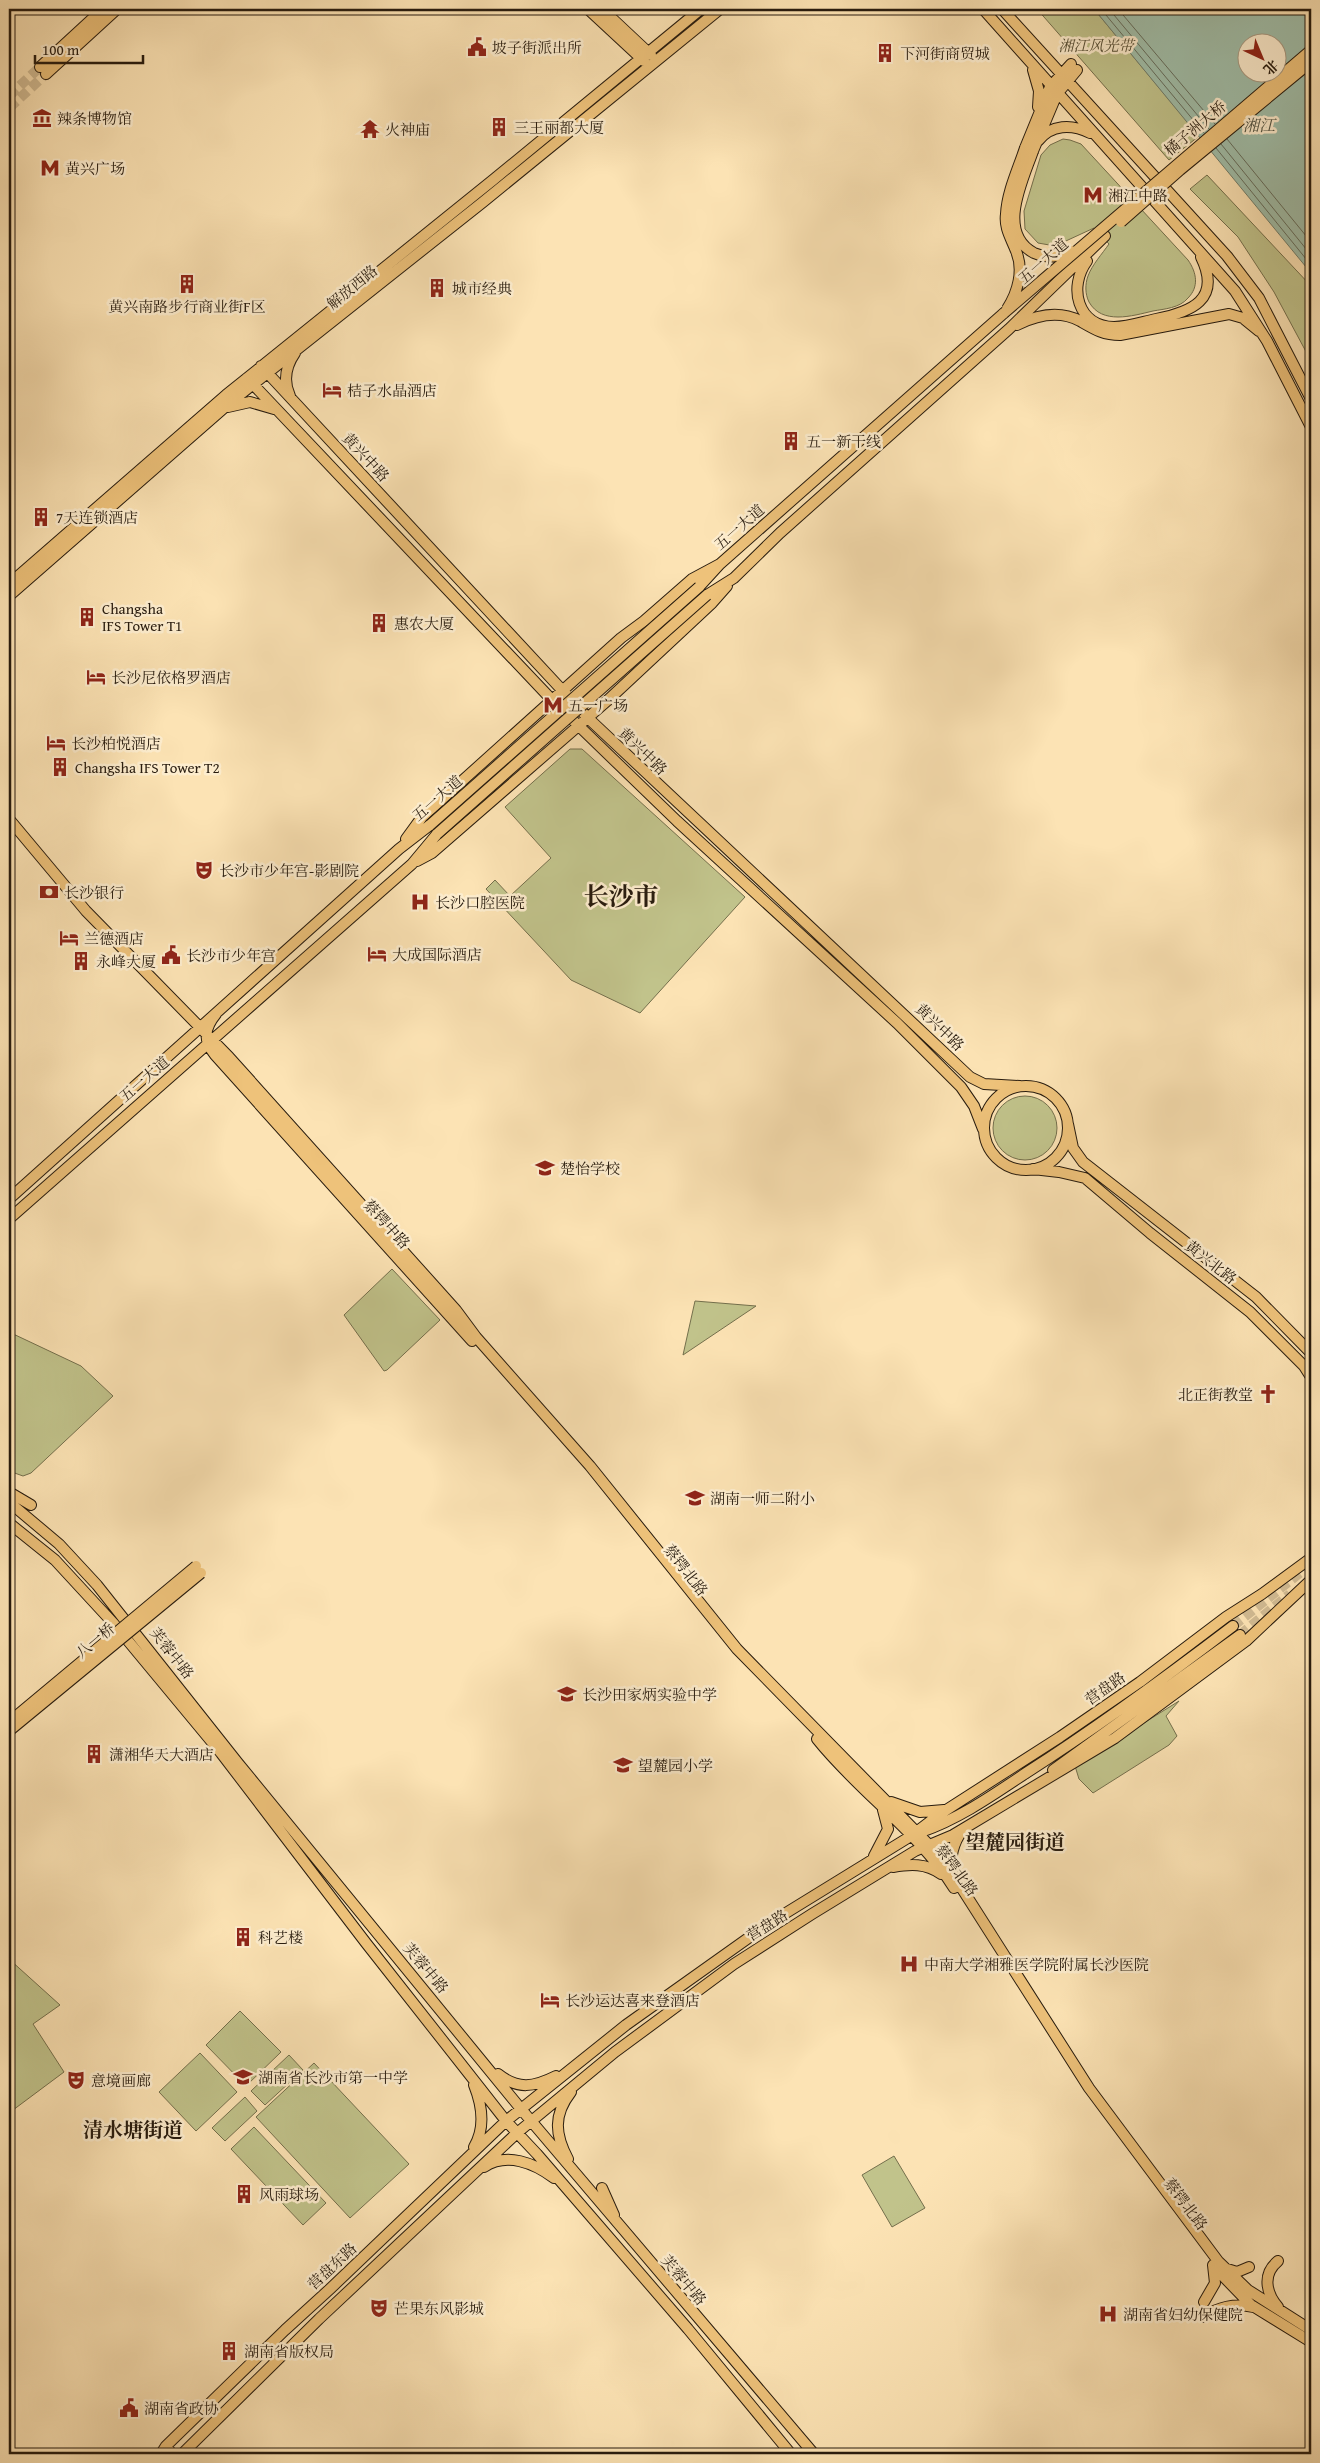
<svg xmlns="http://www.w3.org/2000/svg" width="1320" height="2463" font-family="'Gentium Book Plus','Noto Serif SC',serif">
  <style>
    .green { fill: #c1c38b; stroke: #746f4c }
    .water { fill: #a0bea9; stroke: #707d6b; fill-rule: evenodd }
    .lines { fill: none; stroke-linecap: round; stroke-linejoin: round }
    .shore { stroke: #646c5c; stroke-width: 1 }
    .major-tunnel { stroke: #d1bb93; stroke-width: 10; stroke-dasharray: 10 5; stroke-linecap: butt }
    .major-casing { stroke: #271b0e; stroke-width: 12 }
    .major { stroke: #eec27a; stroke-width: 10 }
    .major-bridge-casing { stroke: #271b0e; stroke-width: 12; stroke-linecap: butt }
    .major-bridge { stroke: #eec27a; stroke-width: 10 }
    .labels { text-anchor: middle; dominant-baseline: central; stroke-width: 5; stroke-linejoin: round; paint-order: stroke }
    .park-label { font-size: 15px; font-style: italic; fill: #554d34; stroke: #fdedce }
    .poi-label { font-size: 15px; fill: #271b0e; stroke: #fdedce; text-anchor: start }
    .street-label { font-size: 15px; fill: #271b0e; stroke: #fdedce }
    .water-label { font-size: 16px; font-style: italic; fill: #515444; stroke: #fdedce }
    .district-label { font-size: 20px; font-weight: bold; fill: #271b0e; stroke: #fdedce }
    .town-label { font-size: 25px; font-weight: bold; fill: #271b0e; stroke: #fdedce }
  </style>
  <rect width="100%" height="100%" fill="#fce3b4"/>
  <filter id="stains"><feTurbulence type="fractalNoise" baseFrequency=".004" numOctaves="4"/><feColorMatrix values="0 0 0 0 .2 0 0 0 0 .09 0 0 0 0 .02 0 0 0 .5 -.17"/></filter>
  <radialGradient id="worn" r=".72"><stop offset=".6" stop-color="#630" stop-opacity="0"/><stop offset="1" stop-color="#630" stop-opacity=".3"/></radialGradient>
  <!-- green -->
  <path class="green" d="M1037,9H1094L1199,136L1169,160Z
    M1063,139L1070,140L1081,144L1188,260C1197,273 1199,287 1188,298C1180,308 1164,309 1153,311C1132,316 1102,325 1089,302C1085,294 1085,284 1088,276C1092,265 1102,254 1109,244L1094,228L1055,246L1038,243L1025,229L1024,211L1041,155L1050,145Z
    M1207,175L1311,286V361L1274,292L1238,237L1190,189Z
    M570,749H582L745,897L640,1013L571,980L486,889L495,880L510,896L551,858L505,807Z
    M993 1128a32 32 0 1 1 64 0a32 32 0 1 1-64 0Z
    M392,1269L440,1320L387,1370L384,1371L344,1315Z
    M695,1301L756,1306L683,1355Z
    M9,1332L81,1366L113,1396L31,1473L23,1476L9,1471Z
    M1179,1701L1166,1716L1177,1736L1169,1745L1093,1793L1079,1779L1075,1766Z
    M9,1959L60,2005L33,2024L64,2072L9,2113Z
    M240,2011L281,2052L246,2086L206,2045Z
    M200,2053L237,2092L196,2131L159,2092Z
    M289,2055L303,2070L265,2105L251,2091Z
    M314,2063L409,2164L350,2218L256,2117Z
    M245,2097L257,2111L225,2141L212,2128Z
    M254,2127L326,2203L303,2225L231,2149Z
    M894,2156L925,2208L892,2227L862,2175Z"/>
  <!-- water -->
  <path class="water" d="M1094,9H1311V273ZM1248,42H1278V72H1248Z"/>
  <g class="lines">
    <!-- shore -->
    <path class="shore" d="M1101,9L1204,133
      M1109,9L1209,129
      M1118,9L1215,124
      M1227,139L1311,242
      M1221,144L1311,255
      M1216,148L1311,265"/>
    <!-- major-tunnel -->
    <path class="major-tunnel" d="M9,96L40,67
      M9,108L46,74
      M1233,1626L1311,1564
      M1240,1635L1290,1594"/>
    <!-- major casing -->
    <g class="major-casing">
      <path id="major" d="M588,9L644,61
        M602,9L651,55
        M983,9L1235,291L1267,341L1311,427
        M1002,9L1227,256L1259,298L1311,399
        M40,67L103,9
        M1033,70L1039,91L1038,107
        M46,74L117,9
        M1038,141C1051,124 1072,124 1090,133
        M1025,148L1050,87L1071,64
        M1033,151L1057,94L1077,70
        M1087,261C1068,287 1077,326 1114,327C1128,327 1142,322 1156,319C1191,312 1222,300 1201,257
        M1017,325C1037,315 1059,310 1080,321C1094,329 1103,335 1120,335L1229,314L1243,318L1259,331
        M261,366L588,718L970,1077L984,1084L1020,1086
        M247,378L552,700L677,821L897,1023L961,1087L974,1106L983,1129
        M290,396C283,381 286,366 295,353
        M228,407L250,402L274,409
        M9,584L226,395L493,180L701,9
        M699,587L720,564L1004,313
        M707,595L734,578L780,533L1009,329L1105,236
        M9,596L232,401L483,202L720,9
        M9,819L86,911L229,1057L456,1310L476,1337L590,1466L737,1649L938,1854L952,1873L1089,2088L1218,2261L1248,2290L1311,2330
        M406,839L422,817L621,638L644,621L692,579L720,564
        M417,861L432,853L607,701L712,603L727,586
        M216,1014C204,1029 203,1040 215,1055L472,1341
        M984 1128a42 42 0 1 1 84 0a42 42 0 1 1-84 0Z
        M1068,1124L1073,1148L1083,1162L1256,1297L1311,1353
        M1033,1169L1059,1172L1085,1178L1150,1233L1250,1312L1304,1366L1311,1377
        M9,1199L399,849L430,825
        M9,1219L412,864L437,834
        M9,1492L31,1505
        M9,1502L59,1544L97,1585L238,1763L521,2109L814,2454
        M9,1523L55,1560L114,1624L221,1753L366,1943L506,2121L537,2154L688,2329L791,2454
        M817,1739C859,1792 918,1831 954,1888
        M1053,1770L1240,1635
        M891,1802L920,1812L944,1810
        M921,1832C959,1819 993,1795 1026,1773C1098,1727 1166,1677 1233,1626
        M874,1856L888,1829L883,1810
        M893,1867C910,1864 926,1863 941,1874
        M952,1872C949,1858 954,1842 962,1831
        M498,2074C518,2090 534,2087 556,2076
        M474,2147C486,2127 482,2105 474,2085
        M568,2159C555,2135 553,2115 571,2092
        M484,2167C507,2152 534,2163 554,2178
        M602,2188L614,2215
        M1278,2261C1262,2274 1266,2293 1278,2307
        M1224,2268L1237,2272L1249,2267
        M1219,2272L1251,2305L1311,2342
        M1204,2302L1215,2283L1213,2265
        M1202,2317C1219,2307 1234,2303 1253,2307
        M166,2446L172,2454
        M161,2454L166,2446L285,2330L331,2288L506,2121L626,2025L768,1924L911,1836L940,1814L1060,1737L1140,1682L1226,1617L1262,1594L1311,1558
        M182,2454L319,2319L517,2133L615,2052L734,1964L812,1914L915,1851L953,1835L1115,1738L1246,1641L1311,1580"/>
    </g>
    <!-- major -->
    <use href="#major" class="major"/>
    <!-- major-bridge casing -->
    <g class="major-bridge-casing">
      <path id="major-bridge" d="M1033,151C1023,180 996,233 1034,253C1048,259 1058,257 1071,251
        M1121,222L1180,170L1311,62
        M1007,309C1018,292 1024,270 1016,251C1011,238 1004,228 1006,214C1007,192 1018,169 1025,148
        M1004,313L1311,50
        M430,825L699,587
        M437,834L707,595
        M9,1722L196,1566
        M9,1731L201,1573"/>
    </g>
    <!-- major-bridge -->
    <use href="#major-bridge" class="major-bridge"/>
  </g>
  <!-- icons -->
  <defs>
    <g id="civic-bare" transform="scale(1.5)"><path d="M-.6-6.5H3V-4.5H.6V-3L4-1V1h2V6H-6V1h2V-1L-.6-3ZM-1.2 2.5V6h2.4V2.5Z" fill="#8f2418" stroke="#fdedce" stroke-width="2.5" paint-order="stroke"/></g>
    <g id="building-bare" transform="scale(1.5)"><path d="M-4-6H4V6H1V3H-1V6H-4ZM-2.5-4.3h1.7v1.8h-1.7ZM.8-4.3h1.7v1.8H.8ZM-2.5-1h1.7V.8h-1.7ZM.8-1h1.7V.8H.8Z" fill="#8f2418" stroke="#fdedce" stroke-width="2.5" paint-order="stroke"/></g>
    <g id="museum-bare" transform="scale(1.5)"><path d="M0-6L6-3V-2H-6V-3ZM-5-1h2V3h-2ZM-1-1h2V3h-2ZM3-1h2V3H3ZM-6 4H6V6H-6Z" fill="#8f2418" stroke="#fdedce" stroke-width="2.5" paint-order="stroke"/></g>
    <g id="temple-bare" transform="scale(1.5)"><path d="M0-6L5-2H3V0L6.5 2.5H4V6H1.5V3h-3V6H-4V2.5H-6.5L-3 0V-2H-5Z" fill="#8f2418" stroke="#fdedce" stroke-width="2.5" paint-order="stroke"/></g>
    <g id="metro-bare" transform="scale(1.5)"><path d="M-5.5 5V-5H-3L0 0L3-5H5.5V5H3V-.5L0 4L-3-.5V5Z" fill="#8f2418" stroke="#fdedce" stroke-width="2.5" paint-order="stroke"/></g>
    <g id="hotel-bare" transform="scale(1.5)"><path d="M-6-4.5h1.5V1H6V5H4.5V3h-9V5H-6ZM-4 0a1.8 1.8 0 1 1 3.6 0ZM.5 0V-2.5h3Q6-2.5 6 0Z" fill="#8f2418" stroke="#fdedce" stroke-width="2.5" paint-order="stroke"/></g>
    <g id="theatre-bare" transform="scale(1.5)"><path d="M-5-5.5Q0-4 5-5.5V0Q5 5 0 6Q-5 5-5 0ZM-3.3-2.5H-1v1.5H-3.3ZM1-2.5H3.3v1.5H1ZM-2.8 1Q0 5.5 2.8 1Z" fill="#8f2418" stroke="#fdedce" stroke-width="2.5" paint-order="stroke"/></g>
    <g id="bank-bare" transform="scale(1.5)"><path d="M-6-4H6V4H-6ZM0-2.3a2.3 2.3 0 1 0 0 4.6a2.3 2.3 0 1 0 0-4.6Z" fill="#8f2418" stroke="#fdedce" stroke-width="2.5" paint-order="stroke"/></g>
    <g id="hospital-bare" transform="scale(1.5)"><path d="M-5-5h3v3.5h4V-5h3V5h-3V1.5h-4V5h-3Z" fill="#8f2418" stroke="#fdedce" stroke-width="2.5" paint-order="stroke"/></g>
    <g id="school-bare" transform="scale(1.5)"><path d="M0-5L7-2L0 1L-7-2ZM-4 1L0 2.5L4 1V4Q0 6-4 4Z" fill="#8f2418" stroke="#fdedce" stroke-width="2.5" paint-order="stroke"/></g>
    <g id="church-bare" transform="scale(1.5)"><path d="M-1.2-6h2.4v3.5h3.3v2.4h-3.3V6h-2.4V-.1h-3.3v-2.4h3.3Z" fill="#8f2418" stroke="#fdedce" stroke-width="2.5" paint-order="stroke"/></g>
  </defs>
  <g fill-rule="evenodd">
    <use href="#civic-bare" x="477" y="47"/>
    <use href="#building-bare" x="885" y="53"/>
    <use href="#museum-bare" x="42" y="118"/>
    <use href="#building-bare" x="499" y="127"/>
    <use href="#temple-bare" x="370" y="129"/>
    <use href="#metro-bare" x="50" y="168"/>
    <use href="#metro-bare" x="1093" y="195"/>
    <use href="#building-bare" x="187" y="284"/>
    <use href="#building-bare" x="437" y="288"/>
    <use href="#hotel-bare" x="332" y="390"/>
    <use href="#building-bare" x="791" y="441"/>
    <use href="#building-bare" x="41" y="517"/>
    <use href="#building-bare" x="87" y="617"/>
    <use href="#building-bare" x="379" y="623"/>
    <use href="#hotel-bare" x="96" y="677"/>
    <use href="#metro-bare" x="553" y="705"/>
    <use href="#hotel-bare" x="56" y="743"/>
    <use href="#building-bare" x="60" y="767"/>
    <use href="#theatre-bare" x="204" y="870"/>
    <use href="#bank-bare" x="49" y="892"/>
    <use href="#hospital-bare" x="420" y="902"/>
    <use href="#hotel-bare" x="69" y="938"/>
    <use href="#hotel-bare" x="377" y="954"/>
    <use href="#civic-bare" x="171" y="955"/>
    <use href="#building-bare" x="81" y="961"/>
    <use href="#school-bare" x="545" y="1168"/>
    <use href="#church-bare" x="1268" y="1394"/>
    <use href="#school-bare" x="695" y="1498"/>
    <use href="#school-bare" x="567" y="1694"/>
    <use href="#building-bare" x="94" y="1754"/>
    <use href="#school-bare" x="623" y="1765"/>
    <use href="#building-bare" x="243" y="1937"/>
    <use href="#hospital-bare" x="909" y="1964"/>
    <use href="#hotel-bare" x="550" y="2000"/>
    <use href="#school-bare" x="243" y="2077"/>
    <use href="#theatre-bare" x="76" y="2080"/>
    <use href="#building-bare" x="244" y="2194"/>
    <use href="#theatre-bare" x="379" y="2308"/>
    <use href="#hospital-bare" x="1108" y="2314"/>
    <use href="#building-bare" x="229" y="2351"/>
    <use href="#civic-bare" x="129" y="2408"/>
  </g>
  <g class="labels">
    <!-- park labels -->
    <g class="park-label">
      <text x="1096" y="45">湘江风光带</text>
    </g>
    <!-- poi labels -->
    <g class="poi-label">
      <text x="492" y="47">坡子街派出所</text>
      <text x="900" y="53">下河街商贸城</text>
      <text x="57" y="118">辣条博物馆</text>
      <text x="514" y="127">三王丽都大厦</text>
      <text x="385" y="129">火神庙</text>
      <text x="65" y="168">黄兴广场</text>
      <text x="1108" y="195">湘江中路</text>
      <text x="452" y="288">城市经典</text>
      <text x="187" y="306" text-anchor="middle">黄兴南路步行商业街F区</text>
      <text x="347" y="390">桔子水晶酒店</text>
      <text x="806" y="441">五一新干线</text>
      <text x="56" y="517">7天连锁酒店</text>
      <text x="102" y="608">Changsha<tspan x="102" dy="17">IFS Tower T1</tspan></text>
      <text x="394" y="623">惠农大厦</text>
      <text x="111" y="677">长沙尼依格罗酒店</text>
      <text x="568" y="705">五一广场</text>
      <text x="71" y="743">长沙柏悦酒店</text>
      <text x="75" y="767">Changsha IFS Tower T2</text>
      <text x="219" y="870">长沙市少年宫-影剧院</text>
      <text x="64" y="892">长沙银行</text>
      <text x="435" y="902">长沙口腔医院</text>
      <text x="84" y="938">兰德酒店</text>
      <text x="392" y="954">大成国际酒店</text>
      <text x="186" y="955">长沙市少年宫</text>
      <text x="96" y="961">永峰大厦</text>
      <text x="560" y="1168">楚怡学校</text>
      <text x="1253" y="1394" text-anchor="end">北正街教堂</text>
      <text x="710" y="1498">湖南一师二附小</text>
      <text x="582" y="1694">长沙田家炳实验中学</text>
      <text x="109" y="1754">潇湘华天大酒店</text>
      <text x="638" y="1765">望麓园小学</text>
      <text x="258" y="1937">科艺楼</text>
      <text x="924" y="1964">中南大学湘雅医学院附属长沙医院</text>
      <text x="565" y="2000">长沙运达喜来登酒店</text>
      <text x="258" y="2077">湖南省长沙市第一中学</text>
      <text x="91" y="2080">意境画廊</text>
      <text x="259" y="2194">风雨球场</text>
      <text x="394" y="2308">芒果东风影城</text>
      <text x="1123" y="2314">湖南省妇幼保健院</text>
      <text x="244" y="2351">湖南省版权局</text>
      <text x="144" y="2408">湖南省政协</text>
    </g>
    <!-- street labels -->
    <g class="street-label">
      <text transform="translate(1195 128) rotate(-40)">橘子洲大桥</text>
      <text transform="translate(1043 261) rotate(-41)">五一大道</text>
      <text transform="translate(352 287) rotate(-39)">解放西路</text>
      <text transform="translate(366 457) rotate(47)">黄兴中路</text>
      <text transform="translate(739 527) rotate(-41)">五一大道</text>
      <text transform="translate(643 751) rotate(44)">黄兴中路</text>
      <text transform="translate(437 798) rotate(-41)">五一大道</text>
      <text transform="translate(940 1027) rotate(44)">黄兴中路</text>
      <text transform="translate(144 1079) rotate(-41)">五一大道</text>
      <text transform="translate(387 1224) rotate(48)">蔡锷中路</text>
      <text transform="translate(1211 1262) rotate(38)">黄兴北路</text>
      <text transform="translate(686 1570) rotate(52)">蔡锷北路</text>
      <text transform="translate(95 1640) rotate(-40)">八一桥</text>
      <text transform="translate(172 1653) rotate(52)">芙蓉中路</text>
      <text transform="translate(1105 1688) rotate(-35)">营盘路</text>
      <text transform="translate(957 1870) rotate(54)">蔡锷北路</text>
      <text transform="translate(767 1925) rotate(-32)">营盘路</text>
      <text transform="translate(426 1968) rotate(50)">芙蓉中路</text>
      <text transform="translate(1186 2204) rotate(53)">蔡锷北路</text>
      <text transform="translate(332 2266) rotate(-43)">营盘东路</text>
      <text transform="translate(684 2280) rotate(50)">芙蓉中路</text>
    </g>
    <!-- water labels -->
    <g class="water-label">
      <text x="1259" y="125">湘江</text>
    </g>
    <!-- district labels -->
    <g class="district-label">
      <text x="1015" y="1841">望麓园街道</text>
      <text x="133" y="2129">清水塘街道</text>
    </g>
    <!-- town labels -->
    <g class="town-label">
      <text x="621" y="896">长沙市</text>
    </g>
  </g>
  <!-- margin -->
  <rect width="1320" height="2463" fill="none" stroke="#fce3b4" stroke-width="30"/>
  <rect x="10" y="10" width="1300" height="2443" fill="none" stroke="#271b0e" stroke-width="2.5"/>
  <rect x="15" y="15" width="1290" height="2433" fill="none" stroke="#271b0e"/>
  <!-- north arrow -->
  <g transform="translate(1262 58) rotate(136)"><circle r="24" fill="#fdedce" stroke="#a79981"/>
  <path d="M0-4L9 19L0 12L-9 19Z" fill="#8f2418"/>
  <text y="-8" font-size="14" font-weight="bold" text-anchor="middle" fill="#271b0e">北</text>
  </g>
  <!-- scale -->
  <path d="M35 55v8h108v-8" fill="none" stroke="#271b0e" stroke-width="2.5"/>
  <text x="42" y="55" font-size="15" fill="#271b0e" stroke="#fdedce" stroke-width="4" paint-order="stroke">100 m</text>
  <rect width="100%" height="100%" filter="url(#stains)"/>
  <rect width="100%" height="100%" fill="url(#worn)"/>
</svg>
